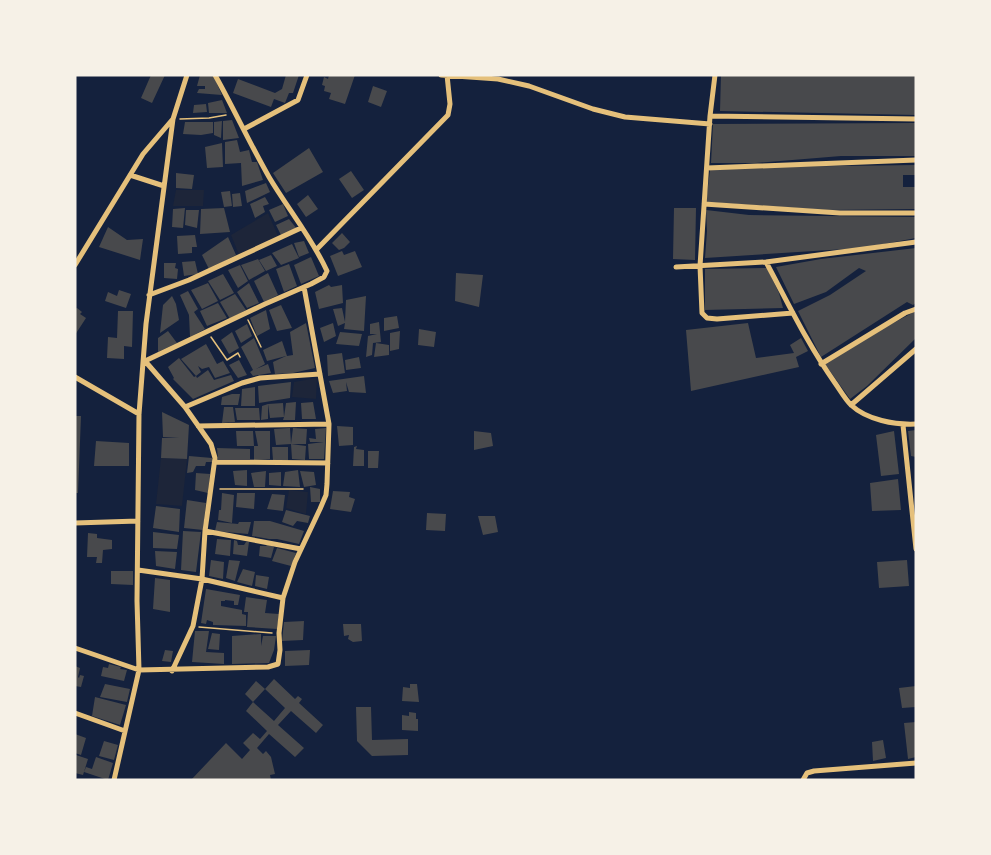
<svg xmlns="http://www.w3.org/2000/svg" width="991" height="855" font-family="'PT Sans Narrow',sans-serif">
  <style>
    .green { fill: #1d2539 }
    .building { fill: #48494c }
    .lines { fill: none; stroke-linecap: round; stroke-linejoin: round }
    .path { stroke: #e5c07b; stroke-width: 1.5 }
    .minor { stroke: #e5c07b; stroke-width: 5 }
  </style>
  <rect width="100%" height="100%" fill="#14213d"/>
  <!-- green -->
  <path class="green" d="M176,190H204L203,206H173Z
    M268,213L278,236L239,255L231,235Z
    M317,378L316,399L292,397L294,382Z
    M161,458L187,459L182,506L156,504Z
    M289,490L308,492L306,514L286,508Z"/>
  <!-- building -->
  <path class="building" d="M151,75H165L152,103L141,98Z
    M200,75H213L222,95L197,93L199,89H205V86H197Z
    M286,75H299L293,93H289L285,103L274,99L271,107L233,93L238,79L275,93L282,89Z
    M329,75H355L345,104L329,99L331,93L324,91L325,86L322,85L324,77L328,79Z
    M721,75H916V115L720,111Z
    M373,86L387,91L381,107L368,102Z
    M222,100L227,113H209L208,103Z
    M206,104L207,112L193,113L194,105Z
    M232,120L239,138L223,140V121Z
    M222,121L221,138L214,135V122Z
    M185,122H213V133L201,135L183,134Z
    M916,123V156H841L755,163H711L713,124Z
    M237,140L240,152L249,150L252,162H257L263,180L242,186L241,163L225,164V142Z
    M222,143L223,167L207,168L205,147Z
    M309,148L323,172L286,193L273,173Z
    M916,165V175H903V187H916V209L827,210L706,202L710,170L763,167Z
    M351,171L364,190L352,198L339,179Z
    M176,173L194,175L192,189L176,188Z
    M266,183L270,192L247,203L245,191Z
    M230,191L232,206L224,207L221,192Z
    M240,193L242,206L233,207L232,194Z
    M308,195L318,209L306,217L297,204Z
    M265,197L269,204L263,206L265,212L255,218L250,204Z
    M283,204L288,216L275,222L269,210Z
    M185,208L183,228L172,227L173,209Z
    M224,208L230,232L200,234L201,209Z
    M674,208H696L695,260L673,259Z
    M186,210H199L197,228L185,225Z
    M706,210L749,215L916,217V238L862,248L705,258L707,231Z
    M289,219L297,229L281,235L276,225Z
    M108,227L127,240L143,239L140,260L99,247Z
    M342,233L350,242L344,248L339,250L332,243Z
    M195,235L197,247H192V253L178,254L177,236Z
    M228,237L236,255L209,269L202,255Z
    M304,241L309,253L299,257L294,243Z
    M292,244L299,258L281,265L272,253Z
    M916,248V303L913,305L907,302L821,357L798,311L830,295L866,271L859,268L826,292L794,304L776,267L821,259Z
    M342,251L344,255L355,251L362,267L338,276L330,256Z
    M271,255L277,266L266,271L259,260Z
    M311,257L319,276L301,284L294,265Z
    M258,259L265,271L249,280L241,265Z
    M195,261L198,274L184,276L182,262Z
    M164,263H176L175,268L178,269L177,279L164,278Z
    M289,264L297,286L284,292L276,269Z
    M240,265L248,281L238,288L228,270Z
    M767,268L779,293L783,308L705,310V269Z
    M268,273L278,295L264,302L254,281Z
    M456,273L483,275L479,307L455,301Z
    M223,274L234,293L220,300L208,281Z
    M208,283L218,301L202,309L191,290Z
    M249,283L259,303L247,308L237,292Z
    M329,285L331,287L342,285L343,303L319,309L315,292Z
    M119,290L131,294L126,308L105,301L108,292L117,296Z
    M188,291L198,309L194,312L205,329L190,337L189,315L180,295Z
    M235,294L246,310L230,319L220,302Z
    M172,296L176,304L179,320L160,333L163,305Z
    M366,296L364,331L344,329L345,323L338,326L333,309L342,308L345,322L346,300Z
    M218,303L227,318L207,326L200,311Z
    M281,305L292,328L277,331L269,310Z
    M77,308L82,312L80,314L86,318L75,335V309Z
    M266,310L270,329L257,336L250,318Z
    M118,311H133L132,347L124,346V359L107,358L108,337L117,338Z
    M914,312H916V338L867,386L850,399L825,364L884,328Z
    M397,316L399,328L384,331V318Z
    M379,322L381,342L373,343L372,355L366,357L368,336L377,334H370V324Z
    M306,323L315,368L293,373L275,374L273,362L286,356L267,361L263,350L282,341L287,356L293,355L290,332Z
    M333,323L336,336L324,342L320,328Z
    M748,323L756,358L794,353L790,345L801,338L808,351L796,357L799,367L691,391L686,330Z
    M247,324L252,336L241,343L235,331Z
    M419,329L436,332L434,347L418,345Z
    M168,331L177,343L158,352V338Z
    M400,331L399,349L390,351V333Z
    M232,332L239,348L229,354L221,340Z
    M340,332L362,334L359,346L336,344Z
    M254,338L265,364L256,369L268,364L271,373L253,376L250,372L253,370L241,347Z
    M376,343L389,345V355L374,357Z
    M206,344L217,364L223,361L230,373L215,378L209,367L202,369L198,366L201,372L196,376L181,359Z
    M342,353L345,373L328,376L327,355Z
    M359,357L361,368L346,370L345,360Z
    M179,358L194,377L196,376L197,378L208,370L214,380L231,375L234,381L193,399L173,379L174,378L168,367Z
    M239,360L247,375L238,378L229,365Z
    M364,376L366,393L349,392L346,382L347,391L333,393L329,381Z
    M291,382L290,398L259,403L258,386Z
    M255,387V406H241L242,389Z
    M232,394H240L238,405H221L222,397Z
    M296,402L295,420H283L284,417L270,418L268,404V419L261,420L262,406L268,404L283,403L284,417L286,403Z
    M313,402L316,419H302L301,403Z
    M224,407H233L235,422L222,423Z
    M235,408H259L260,420H237Z
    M162,412L189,425L187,459L161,458L162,438H179L163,437Z
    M75,416H81L78,493H75Z
    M337,426L353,427V445L339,446Z
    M290,428L291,444L276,445L274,429Z
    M293,428L307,429L306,444H291Z
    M326,428L324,459H309L308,444L324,442H310L309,438L316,439L315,429Z
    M916,430V457L911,456L908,431Z
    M236,431H253L254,446H237Z
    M255,431H270V459L254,460V446H258Z
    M474,431L491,433L493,446L474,450Z
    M894,431L899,474L881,476L876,435Z
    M96,441L129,443V466H94Z
    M291,444L306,446L305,460L292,459Z
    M357,446L356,449L364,450V466H353L354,447Z
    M272,447H288V461L273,460Z
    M217,448L250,449V459H218Z
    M368,451H379L378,468H368Z
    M189,456L212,458V462H206L205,466H196L193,472L187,473Z
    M247,470V486L235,485L233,471Z
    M298,470L300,487L283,486L285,472Z
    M266,471L265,487H254L251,473Z
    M300,471L314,472L316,485L304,487Z
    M281,472V486L269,485V473Z
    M196,473L210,474L208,493L195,490Z
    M898,479L901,510L872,511L870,483Z
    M310,487L320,489V502H311Z
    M333,491L350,492L349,497L355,499L351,512L330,509Z
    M222,493L234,495L232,523L218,520L219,510H221Z
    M237,493H255L254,509L236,507Z
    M272,494L285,495L283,511L267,509Z
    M187,500L206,503L203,530L184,528Z
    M156,506L180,509L179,532L153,528Z
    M286,510L310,516L308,523L297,521L293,526L282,522Z
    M427,513L446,514L445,531L426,530Z
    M478,516H495L498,532L483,535Z
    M254,521H270L304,531L299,544L277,539H269L252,536Z
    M217,522L238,524L239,522H251L248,534L215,531Z
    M183,531L201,532L196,572L181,570Z
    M153,532L179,535L177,549L153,548Z
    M88,533L97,534V538L112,540V549L103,550L102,563H96L97,557H87Z
    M217,539L231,540L230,556L215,554Z
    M234,540L237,541L238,545H244L246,542H249L247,556L233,554Z
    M268,544L274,547L271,558L259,556L260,546H266Z
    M277,548L296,553L291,566L272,561Z
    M155,551L177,552L175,569L156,566Z
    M211,560L224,562L223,579L209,576Z
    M229,560L240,561L235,581L226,578Z
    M907,560L909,586L879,588L877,562Z
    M243,569L255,572L252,586L237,582Z
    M111,571H133V585L111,584Z
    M256,575L269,577L267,589L255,586Z
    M155,578L170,580V612L153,609Z
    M206,589L240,595L238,605H234V601L225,600V601H221V606L242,610V614L246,615V626L213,625V622L207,620L206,624L201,623Z
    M246,597L267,600L265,613L279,614L277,629L247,627L248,612H244Z
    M304,621L303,640L282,641L284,622Z
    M343,624H361L362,641L353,642L348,639L349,635L344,636Z
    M195,631H209L206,652L224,653V664L192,662Z
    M212,633L220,634L219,650L208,649Z
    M261,634V646L263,636H276L274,650L269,663L232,664V636Z
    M165,650L173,651L171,662L162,661Z
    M310,650L309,665L285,666V651Z
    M109,664L121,667L120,669L127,670L124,681L101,676L103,667L108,668Z
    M75,666L80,668L78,677L79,678L80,675L84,676L81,687L75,686Z
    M274,679L295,699L298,696L302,699L299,703L323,725L316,733L291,711L278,725L304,748L295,757L269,734L257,748L263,754L266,751L271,757L275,774L270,775L271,780H191L226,743L242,759L250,750L243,743L253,733L260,739L267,731L246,711L253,702L274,721L285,708L265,689L253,702L245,694L256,681L265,689Z
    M105,684L130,689L127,702L100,697Z
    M410,684H417L419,702L402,701L403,687L410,688Z
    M916,686V707L902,708L899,688Z
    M95,697L126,705L120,725L92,716Z
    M356,707H371L372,740L408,739V755L372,756L357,741Z
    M409,712L416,713V719H418V731L402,730V715L409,716Z
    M916,722V757L908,759L904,723Z
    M75,734L86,738L81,755L75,753Z
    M883,740L886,758L873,761L872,742Z
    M104,741L118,745L114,760L99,756Z
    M76,755L88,759L83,775L75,773Z
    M96,757L113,763L108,780L84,772L86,767L92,769Z"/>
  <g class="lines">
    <!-- path -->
    <path class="path" d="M180,119L209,118L226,115
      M248,320L261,347
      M211,337L227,360L238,353L240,357
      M220,489H303
      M199,627L272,633"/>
    <!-- minor -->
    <path class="minor" d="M441,75L498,79L529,86L593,109L625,117L710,124
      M715,75L710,116L700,266L702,313L707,318L717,319L793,313
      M710,116L916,119
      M244,129L298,100L307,75
      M707,168L916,160
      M130,175L164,186
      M704,204L840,213H916
      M317,249L448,115L450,104L447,75
      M766,262C788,303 808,345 835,383C840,390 845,399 851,405C867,420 895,425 916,424
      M75,265L143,154L172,120
      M676,267L766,262L916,242
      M149,295L189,280L301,228
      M821,364L905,313L916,309
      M75,377L139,414
      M851,405L916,349
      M185,407L242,383L260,378L320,374
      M903,425L916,549
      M198,426L329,424
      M215,462L328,463
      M75,523L138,521
      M205,531L301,549
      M138,570L202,579L283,598
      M75,648L139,670L268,667L278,664L280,650L279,633L283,598L295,562L320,509L326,495L327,484L329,424L304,287
      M172,671L193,626L202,579L205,531L215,458L211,444L185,407L145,361L265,304L311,284L324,277L327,271C312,238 288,209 269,177C250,144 234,109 215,75
      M75,713L125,731
      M114,780L139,670L137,601L139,414L146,324L173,119L187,75
      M803,780L807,773L814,771L916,763"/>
  </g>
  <!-- border -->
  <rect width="991" height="855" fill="none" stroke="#f6f1e7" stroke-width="153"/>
</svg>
